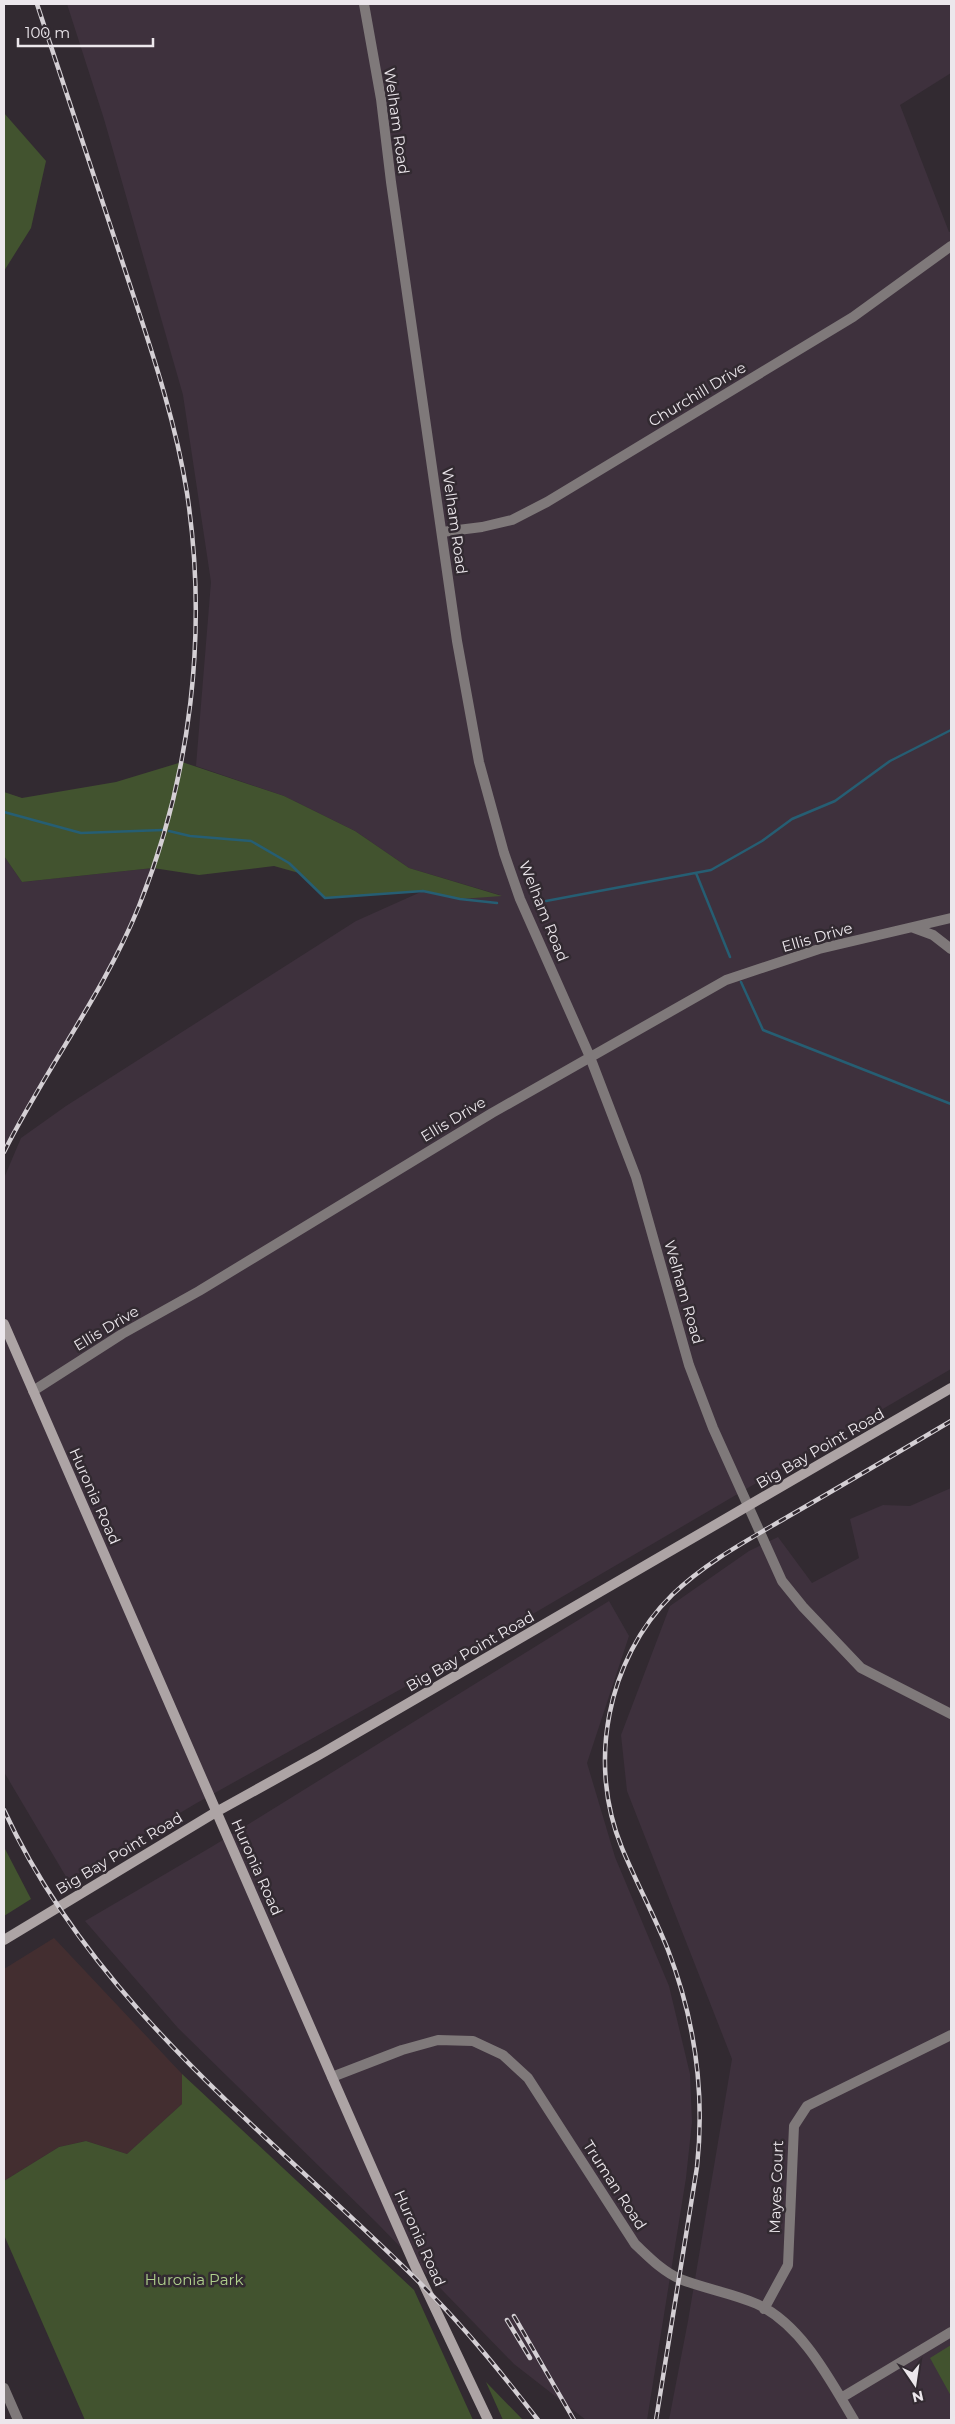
<svg xmlns="http://www.w3.org/2000/svg" width="955" height="2424" font-family="Montserrat,sans-serif">
  <style>
    .built { fill: #3e313d }
    .education { fill: #432e30 }
    .green { fill: #42532f }
    .lines { fill: none; stroke-linecap: round; stroke-linejoin: round }
    .stream { stroke: #265e73; stroke-width: 2.5 }
    .street { stroke: #7f797a; stroke-width: 10 }
    .secondary { stroke: #ada4a5; stroke-width: 10 }
    .rail-casing { stroke: #d4cfd4; stroke-width: 4.5 }
    .rail { stroke: #322a31; stroke-width: 2.5; stroke-dasharray: 8; stroke-linecap: butt }
    .labels { text-anchor: middle; dominant-baseline: central; stroke-width: 5; stroke-linejoin: round; paint-order: stroke }
    .street-label { font-size: 15px; fill: #ece7ec; stroke: #322a31 }
    .park-label { font-size: 15px; fill: #b0d18d; stroke: #322a31 }
  </style>
  <rect width="100%" height="100%" fill="#322a31"/>
  <!-- built -->
  <path class="built" d="M67,4H951V73L900,105L949,232L951,231V1369L480,1645L195,1804L68,1880L4,1772V1178L21,1138L66,1106L356,921L423,891L460,899L500,895L409,868L355,831L284,796L196,766L211,582L183,395L104,119Z
    M4,856L22,882L153,868L138,907L108,973L30,1101L4,1152Z
    M951,1488V2420H669L688,2321L732,2059L627,1791L621,1735L670,1606L749,1551L778,1537L812,1583L859,1558L850,1519L883,1505L910,1506Z
    M609,1601L629,1636L587,1763L615,1857L669,1986L690,2074L692,2122L686,2178L647,2420H586L514,2364L377,2223L178,2028L85,1921L213,1846Z"/>
  <!-- education -->
  <path class="education" d="M54,1938L182,2074V2104L127,2154L86,2141L59,2147L4,2181V1969Z"/>
  <!-- green -->
  <path class="green" d="M4,113L46,161L31,228L4,271Z
    M182,762L284,796L355,831L409,868L502,896L460,899L423,891L325,898L299,873L274,866L199,875L153,868L22,882L4,856V792L22,798L116,782Z
    M4,1847L31,1899L4,1916Z
    M182,2074L414,2290L473,2420H85L4,2235V2181L59,2147L86,2141L127,2154L182,2104Z
    M951,2345V2396L930,2358Z
    M486,2382L523,2420H503Z"/>
  <g class="lines">
    <!-- stream -->
    <path class="stream" d="M4,812L81,833L163,830
      M169,831L190,836L251,841L289,863L325,898L423,891L460,899L497,903
      M696,873L730,957
      M546,901L711,870L762,841L792,819L835,801L890,761L951,730
      M741,982L763,1030L951,1104"/>
    <!-- street -->
    <path class="street" d="M364,4L381,99L391,182L457,641L479,762L504,853L520,899L590,1057L636,1177L689,1365L713,1428L782,1581L803,1607L861,1668L951,1714
      M442,532L482,527L512,520L547,502L853,317L951,246
      M914,928L933,935L951,949
      M33,1391L122,1334L199,1291L492,1113L726,980L819,949L951,918
      M332,2077L402,2050L438,2040L473,2041L503,2055L528,2078L635,2244C649,2257 662,2271 680,2279C705,2289 732,2293 757,2304C802,2325 830,2380 854,2420
      M764,2309L788,2265L794,2126L807,2106L951,2035
      M4,2388L18,2420
      M841,2398L951,2332"/>
    <!-- secondary -->
    <path class="secondary" d="M4,1324L332,2077L415,2266L488,2420
      M4,1940L216,1812L319,1755L951,1388"/>
    <!-- rail casing -->
    <g class="rail-casing">
      <path id="rail" d="M4,1152C46,1068 104,993 139,906C191,776 208,632 187,493C175,417 149,343 125,270C96,181 66,93 37,4
        M4,1810C95,2008 276,2139 426,2289C467,2330 503,2375 538,2420
        M514,2316L574,2420
        M507,2320L530,2358
        M656,2420L697,2167C705,2093 695,2020 668,1950C654,1915 636,1882 622,1848C587,1764 607,1659 672,1595C706,1562 748,1540 789,1516C843,1485 897,1453 951,1421"/>
    </g>
    <!-- rail -->
    <use href="#rail" class="rail"/>
  </g>
  <g class="labels">
    <!-- street labels -->
    <g class="street-label">
      <text transform="translate(397 121) rotate(82)">Welham Road</text>
      <text transform="translate(697 394) rotate(-31)">Churchill Drive</text>
      <text transform="translate(455 521) rotate(82)">Welham Road</text>
      <text transform="translate(544 911) rotate(68)">Welham Road</text>
      <text transform="translate(817 937) rotate(-16)">Ellis Drive</text>
      <text transform="translate(453 1119) rotate(-31)">Ellis Drive</text>
      <text transform="translate(684 1292) rotate(74)">Welham Road</text>
      <text transform="translate(106 1328) rotate(-31)">Ellis Drive</text>
      <text transform="translate(820 1448) rotate(-30)">Big Bay Point Road</text>
      <text transform="translate(95 1496) rotate(66)">Huronia Road</text>
      <text transform="translate(470 1651) rotate(-30)">Big Bay Point Road</text>
      <text transform="translate(119 1853) rotate(-31)">Big Bay Point Road</text>
      <text transform="translate(257 1867) rotate(66)">Huronia Road</text>
      <text transform="translate(615 2185) rotate(57)">Truman Road</text>
      <text transform="translate(776 2187) rotate(-88)">Mayes Court</text>
      <text transform="translate(420 2238) rotate(66)">Huronia Road</text>
    </g>
    <!-- park labels -->
    <g class="park-label">
      <text x="194" y="2279">Huronia Park</text>
    </g>
  </g>
  <!-- border -->
  <rect width="955" height="2424" fill="none" stroke="#ece7ec" stroke-width="10"/>
  <!-- north arrow -->
  <g transform="translate(915 2384) rotate(167)" stroke="#322a31" stroke-width="4" paint-order="stroke">
  <path d="M0-4L9 19L0 12L-9 19Z" fill="#ece7ec"/>
  <text y="-8" font-size="14" font-weight="bold" text-anchor="middle" fill="#ece7ec">N</text>
  </g>
  <!-- scale -->
  <path d="M18 38v8h135v-8" fill="none" stroke="#ece7ec" stroke-width="2.5"/>
  <text x="25" y="38" font-size="15" fill="#ece7ec" stroke="#322a31" stroke-width="4" paint-order="stroke">100 m</text>
</svg>
